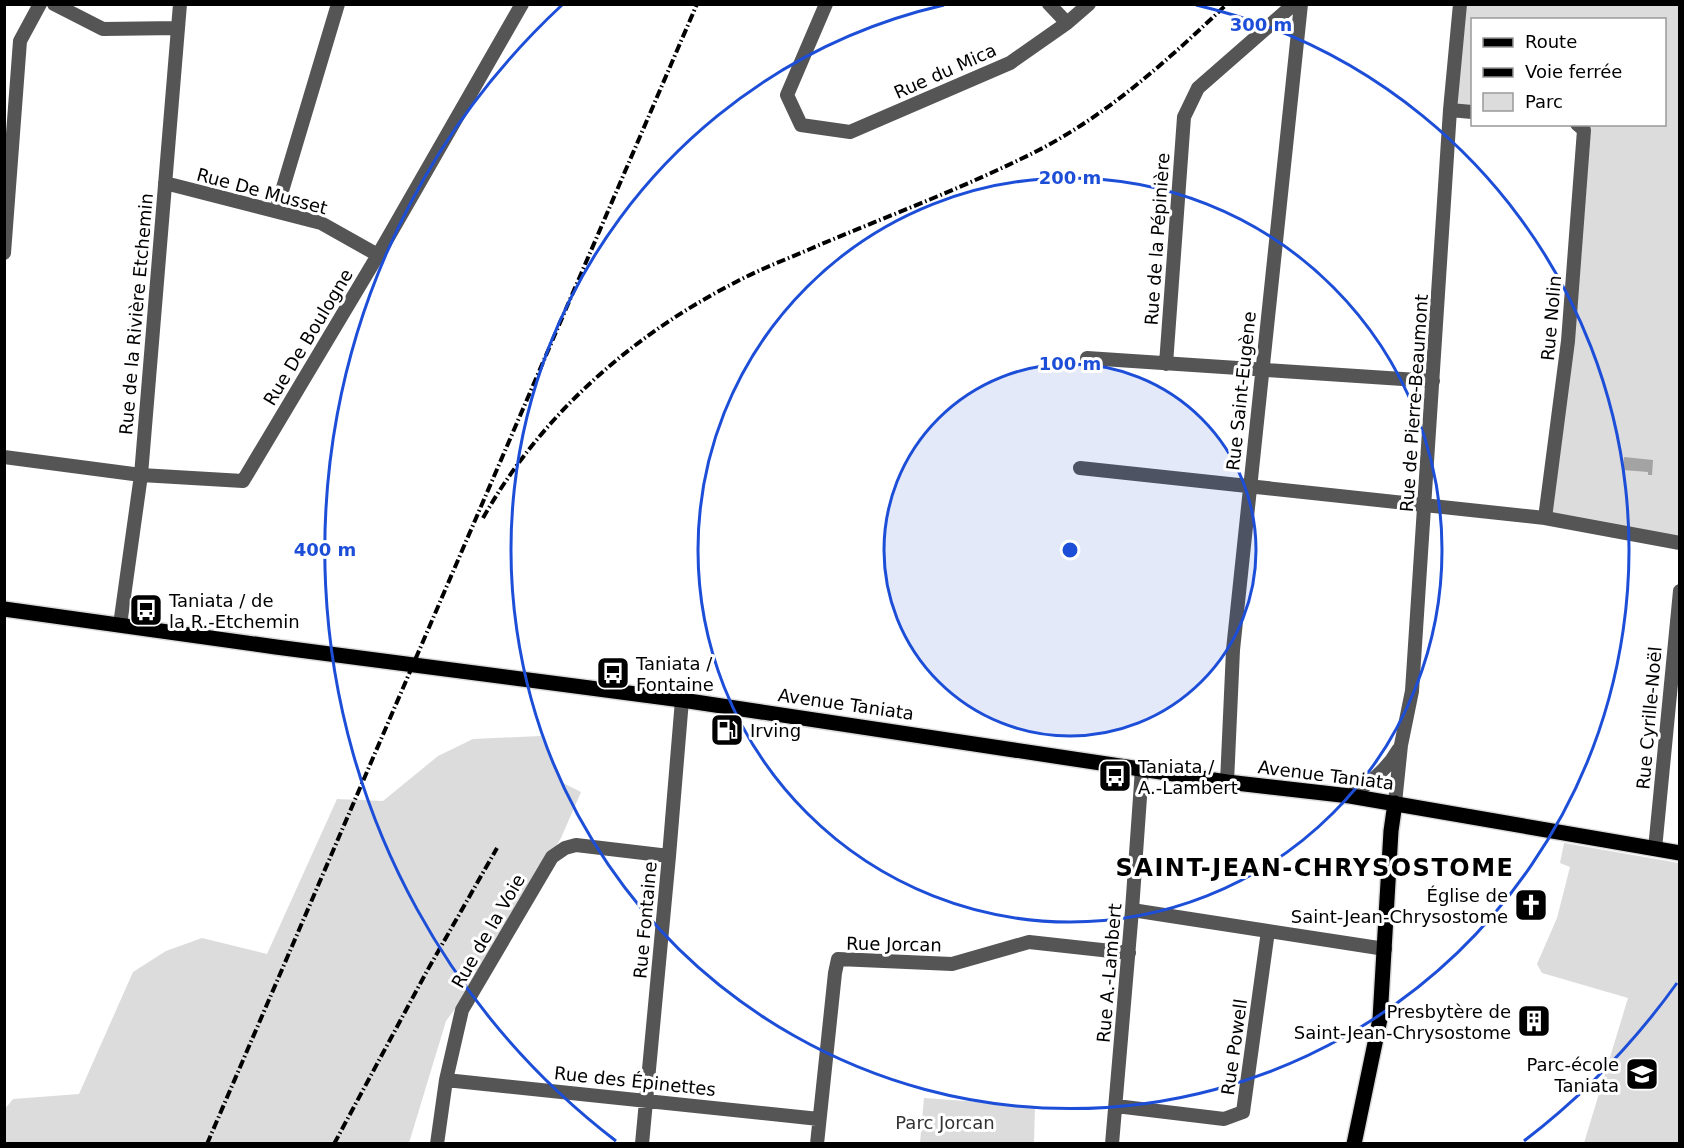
<svg xmlns="http://www.w3.org/2000/svg" width="1684" height="1148" font-family="'DejaVu Sans',sans-serif">
  <style>
    .green { fill: #dcdcdc }
    .water { fill: #a3a3a3 }
    .lines { fill: none; stroke-linecap: round; stroke-linejoin: round }
    .major-casing { stroke: #dbdbdb; stroke-width: 18 }
    .minor { stroke: #555; stroke-width: 14 }
    .major { stroke: #000; stroke-width: 15 }
    .rail { stroke: #000; stroke-width: 4; stroke-dasharray: 9 3 1.5 3; stroke-linecap: butt }
    .ring { fill: none; stroke: #1d4ed8; stroke-width: 3 }
    .labels { text-anchor: middle; dominant-baseline: central; stroke-width: 6; stroke-linejoin: round; paint-order: stroke }
    .street-label { font-size: 18px; fill: #000; stroke: #fff }
    .poi-label { font-size: 18px; fill: #000; stroke: #fff; text-anchor: start }
    .park-label { font-size: 18px; fill: #333; stroke: #fff }
    .district-label { font-size: 24px; font-weight: bold; letter-spacing: 1.5px; fill: #000; stroke: #fff }
    .centre { fill: #1d4ed8; stroke: #fff; stroke-width: 3 }
    .ring-label { font-size: 18px; text-anchor: middle; font-weight: bold; fill: #1d4ed8; stroke: #fff; stroke-width: 6; stroke-linejoin: round; paint-order: stroke }
  </style>
  <rect width="100%" height="100%" fill="#fff"/>
  <!-- green -->
  <path class="green" d="M1460,5H1679V543L1545,518L1584,130L1577,125L1664,124V20H1472V112L1450,110Z
    M541,736L563,783L581,792L561,838L470,988L446,1021L409,1143H5L4,1110L13,1099L79,1094L133,972L166,951L202,938L267,954L337,799L383,801L438,756L473,739Z
    M1564,843L1679,863V1143H1584L1628,998L1542,973L1537,964L1557,918L1570,867L1560,863Z
    M924,1098L1035,1106L1034,1143H920Z"/>
  <!-- water -->
  <path class="water" d="M1624,457L1653,460L1652,475H1648V472L1623,470Z"/>
  <g class="lines">
    <!-- major casing -->
    <g class="major-casing">
      <path id="major" d="M4,609L276,647L682,700L1227,782L1350,796L1680,853
        M1354,1144L1380,1019L1391,831L1395,803"/>
    </g>
    <!-- minor -->
    <path class="minor" d="M54,4L103,29L178,28
      M826,4L787,95L801,125L850,132L1010,63L1067,23L1089,4
      M1049,4L1067,23
      M1450,110L1472,112
      M165,183L321,223L378,255
      M276,211L338,4
      M4,253L20,41L40,4
      M1087,358L1433,381
      M1166,364L1184,117L1198,88L1294,4
      M4,457L141,475L243,481L378,255L522,4
      M1080,468L1545,518L1680,543
      M1545,518L1568,341L1584,130L1577,124
      M120,625L141,475L180,4
      M1227,782L1233,650L1301,4
      M1350,796C1369,783 1387,770 1398,750
      M1395,803L1401,745L1412,691L1450,110L1460,4
      M1655,849L1680,591
      M1132,910L1385,949
      M446,1080L819,1119
      M1116,1106L1224,1119L1243,1112L1268,931
      M437,1144L446,1080L462,1010L552,857L565,848L576,845L669,856
      M642,1144L669,856L682,700
      M817,1144L835,973L838,959L952,964L1029,942L1129,953
      M1112,1144L1132,910L1142,769"/>
    <!-- major -->
    <use href="#major" class="major"/>
    <!-- rail -->
    <path class="rail" d="M483,518C541,415 632,335 736,282C762,268 790,258 817,246C890,215 966,187 1037,151C1109,114 1169,59 1227,4
      M207,1144L697,4
      M334,1144L427,971L497,848"/>
  </g>
  <!-- distance rings -->
  <circle cx="1070" cy="550" r="186" fill="#1d4ed8" fill-opacity=".12"/>
  <g class="ring">
    <circle cx="1070" cy="550" r="186"/>
    <circle cx="1070" cy="550" r="372"/>
    <path d="M1196 5A559 559 0 1 1 944 5"/>
    <path d="M1677 983A745 745 0 0 1 1524 1141M616 1141A745 745 0 0 1 562 5"/>
  </g>
  <!-- icons -->
  <defs>
    <g id="bus-square" transform="scale(1.725)"><rect x="-9" y="-9" width="18" height="18" rx="4" fill="#000" stroke="#fff"/><path d="M-5-6H5V4H4V6H2V4H-2V6H-4V4H-5ZM-3.5-4V0h7V-4ZM-3.5 1.2v1.5H-2V1.2ZM2 1.2v1.5H3.5V1.2Z" fill="#fff"/></g>
    <g id="fuel-square" transform="scale(1.725)"><rect x="-9" y="-9" width="18" height="18" rx="4" fill="#000" stroke="#fff"/><path d="M-5.5-6h7V0h2V4h1.3V-2.5L3-4.5l.8-.8L6-3V5H2.5V1h-1V6h-7ZM-4.2-4.7v3.2H.2V-4.7Z" fill="#fff"/></g>
    <g id="church-square" transform="scale(1.725)"><rect x="-9" y="-9" width="18" height="18" rx="4" fill="#000" stroke="#fff"/><path d="M-1.2-6h2.4v3.5h3.3v2.4h-3.3V6h-2.4V-.1h-3.3v-2.4h3.3Z" fill="#fff"/></g>
    <g id="building-square" transform="scale(1.725)"><rect x="-9" y="-9" width="18" height="18" rx="4" fill="#000" stroke="#fff"/><path d="M-4-6H4V6H1V3H-1V6H-4ZM-2.5-4.3h1.7v1.8h-1.7ZM.8-4.3h1.7v1.8H.8ZM-2.5-1h1.7V.8h-1.7ZM.8-1h1.7V.8H.8Z" fill="#fff"/></g>
    <g id="school-square" transform="scale(1.725)"><rect x="-9" y="-9" width="18" height="18" rx="4" fill="#000" stroke="#fff"/><path d="M0-5L7-2L0 1L-7-2ZM-4 1L0 2.5L4 1V4Q0 6-4 4Z" fill="#fff"/></g>
  </defs>
  <g fill-rule="evenodd">
    <use href="#bus-square" x="146" y="610"/>
    <use href="#bus-square" x="613" y="673"/>
    <use href="#fuel-square" x="727" y="730"/>
    <use href="#bus-square" x="1115" y="776"/>
    <use href="#church-square" x="1531" y="905"/>
    <use href="#building-square" x="1534" y="1021"/>
    <use href="#school-square" x="1642" y="1074"/>
  </g>
  <g class="labels">
    <!-- street labels -->
    <g class="street-label">
      <text transform="translate(945 71) rotate(-24)">Rue du Mica</text>
      <text transform="translate(262 191) rotate(15)">Rue De Musset</text>
      <text transform="translate(1157 239) rotate(-86)">Rue de la Pépinière</text>
      <text transform="translate(136 314) rotate(-85)">Rue de la Rivière Etchemin</text>
      <text transform="translate(1551 318) rotate(-85)">Rue Nolin</text>
      <text transform="translate(308 337) rotate(-59)">Rue De Boulogne</text>
      <text transform="translate(1241 391) rotate(-84)">Rue Saint-Eugène</text>
      <text transform="translate(1414 403) rotate(-86)">Rue de Pierre-Beaumont</text>
      <text transform="translate(846 704) rotate(8)">Avenue Taniata</text>
      <text transform="translate(1649 718) rotate(-85)">Rue Cyrille-Noël</text>
      <text transform="translate(1326 775) rotate(7)">Avenue Taniata</text>
      <text transform="translate(645 920) rotate(-85)">Rue Fontaine</text>
      <text transform="translate(488 931) rotate(-60)">Rue de la Voie</text>
      <text transform="translate(894 944) rotate(1)">Rue Jorcan</text>
      <text transform="translate(1109 973) rotate(-85)">Rue A.-Lambert</text>
      <text transform="translate(1234 1047) rotate(-82)">Rue Powell</text>
      <text transform="translate(635 1081) rotate(6)">Rue des Épinettes</text>
    </g>
    <!-- poi labels -->
    <g class="poi-label">
      <text x="169" y="600">Taniata / de<tspan x="169" dy="21">la R.-Etchemin</tspan></text>
      <text x="636" y="663">Taniata /<tspan x="636" dy="21">Fontaine</tspan></text>
      <text x="750" y="730">Irving</text>
      <text x="1138" y="766">Taniata /<tspan x="1138" dy="21">A.-Lambert</tspan></text>
      <text x="1508" y="895" text-anchor="end">Église de<tspan x="1508" dy="21">Saint-Jean-Chrysostome</tspan></text>
      <text x="1511" y="1011" text-anchor="end">Presbytère de<tspan x="1511" dy="21">Saint-Jean-Chrysostome</tspan></text>
      <text x="1619" y="1064" text-anchor="end">Parc-école<tspan x="1619" dy="21">Taniata</tspan></text>
    </g>
    <!-- park labels -->
    <g class="park-label">
      <text x="945" y="1122">Parc Jorcan</text>
    </g>
    <!-- district labels -->
    <g class="district-label">
      <text x="1315" y="868">SAINT-JEAN-CHRYSOSTOME</text>
    </g>
  </g>
  <circle cx="1070" cy="550" r="9" class="centre"/>
  <g class="ring-label">
    <text x="1261" y="31">300 m</text>
    <text x="1070" y="184">200 m</text>
    <text x="1070" y="370">100 m</text>
    <text x="325" y="556">400 m</text>
  </g>
  <!-- border -->
  <rect width="1684" height="1148" fill="none" stroke="#000000" stroke-width="12"/>
  <!-- legend -->
  <rect x="1471" y="18" width="195" height="108" fill="#ffffff" stroke="#999999" stroke-width="1.5"/>
  <rect x="1483" y="38" width="30" height="9" fill="#000000" stroke="#999999" stroke-width="1.5"/>
  <text x="1525" y="48" font-size="18" fill="#000000">Route</text>
  <rect x="1483" y="68" width="30" height="9" fill="#000000" stroke="#999999" stroke-width="1.5"/>
  <text x="1525" y="78" font-size="18" fill="#000000">Voie ferrée</text>
  <rect x="1483" y="93" width="30" height="18" fill="#dcdcdc" stroke="#999999" stroke-width="1.5"/>
  <text x="1525" y="108" font-size="18" fill="#000000">Parc</text>
</svg>
